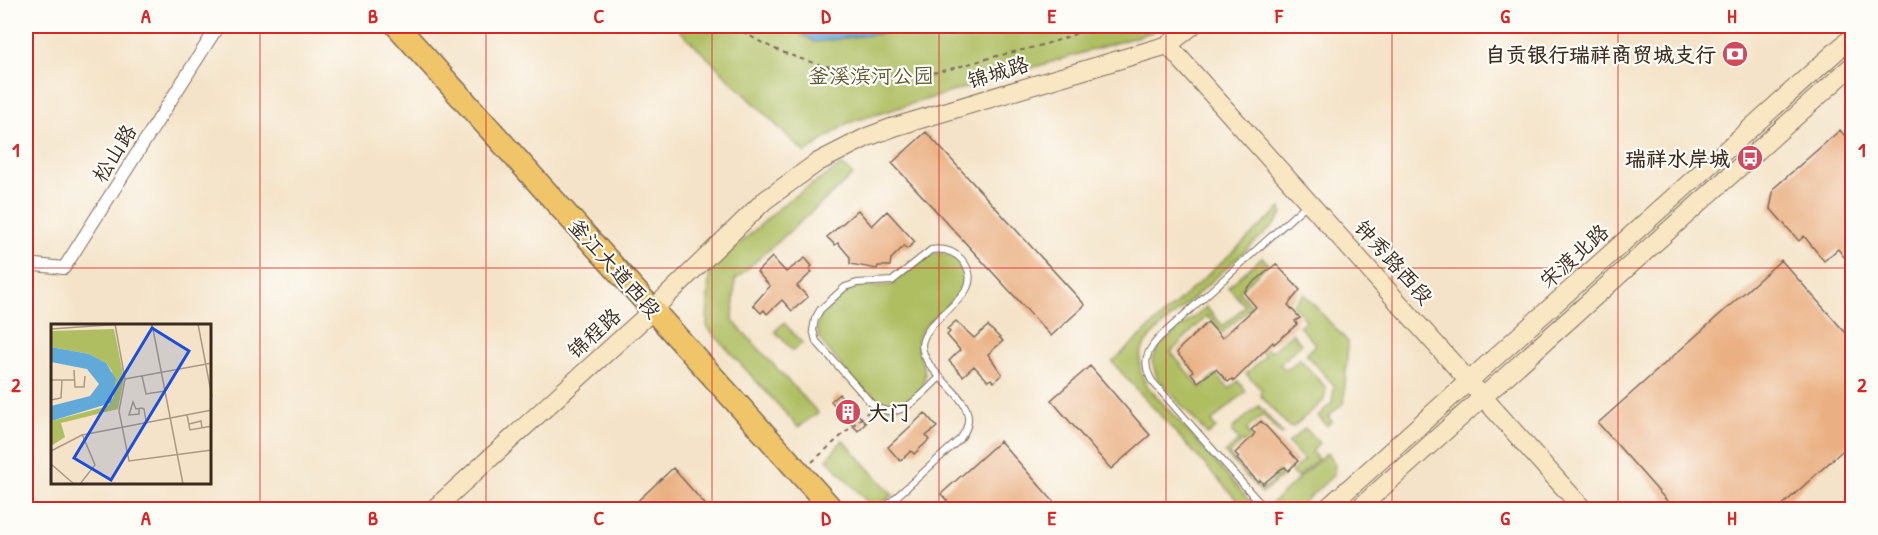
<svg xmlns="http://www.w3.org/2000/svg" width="1878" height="535" font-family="'Patrick Hand','LXGW WenKai TC',sans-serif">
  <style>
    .green { fill: #aebe61; stroke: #747440; stroke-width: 1.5 }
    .water { fill: #60a9d8; stroke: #4e6a7b; stroke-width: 1.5 }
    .building { fill: #eab083 }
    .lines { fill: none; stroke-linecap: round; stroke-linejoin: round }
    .lane-casing { stroke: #7c6b5a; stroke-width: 8 }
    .street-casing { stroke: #7c6b5a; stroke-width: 14 }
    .secondary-casing { stroke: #7c6b5a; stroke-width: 20 }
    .highway-casing { stroke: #7c6b5a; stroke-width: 25 }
    .path { stroke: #7c6b5a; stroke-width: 2; stroke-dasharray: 4.5 4.5; stroke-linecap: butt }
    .lane { stroke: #fff; stroke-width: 6 }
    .street { stroke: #fff; stroke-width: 12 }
    .secondary { stroke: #f9e7c3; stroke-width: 18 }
    .highway { stroke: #f0c469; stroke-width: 22 }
    .grid { fill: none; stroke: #d62828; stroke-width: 1.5; stroke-opacity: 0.55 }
    .labels { text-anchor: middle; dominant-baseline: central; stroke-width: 4.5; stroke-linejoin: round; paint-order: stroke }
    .poi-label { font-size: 21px; font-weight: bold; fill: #3b2a1e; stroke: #fdfcf7; text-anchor: end }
    .street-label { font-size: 21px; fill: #3b2a1e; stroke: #fdfcf7 }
    .park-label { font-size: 21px; fill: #5e5632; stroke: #fdfcf7 }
    .inset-road { fill: none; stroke: #aa9984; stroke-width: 1.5 }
    .view { fill: #1d4ed8; fill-opacity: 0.15; stroke: #1d4ed8; stroke-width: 3 }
    .inset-edge { fill: none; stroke: #3b2a1e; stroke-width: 3 }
    .neatline { fill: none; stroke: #d62828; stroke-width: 2 }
    .grid-label { font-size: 20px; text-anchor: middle; font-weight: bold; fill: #d62828 }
  </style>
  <rect width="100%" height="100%" fill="#fdfcf7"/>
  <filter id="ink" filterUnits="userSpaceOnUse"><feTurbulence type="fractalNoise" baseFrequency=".0167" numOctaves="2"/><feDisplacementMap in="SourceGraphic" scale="12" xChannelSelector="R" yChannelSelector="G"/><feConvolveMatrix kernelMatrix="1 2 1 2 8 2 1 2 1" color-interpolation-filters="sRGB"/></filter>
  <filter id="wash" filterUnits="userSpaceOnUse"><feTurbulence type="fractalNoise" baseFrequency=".008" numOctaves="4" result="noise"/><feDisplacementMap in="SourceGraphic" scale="24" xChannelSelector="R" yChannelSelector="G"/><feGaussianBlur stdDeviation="1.35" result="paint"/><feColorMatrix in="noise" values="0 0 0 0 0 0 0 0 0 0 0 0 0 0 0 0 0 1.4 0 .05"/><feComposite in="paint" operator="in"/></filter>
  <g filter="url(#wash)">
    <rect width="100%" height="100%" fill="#f4e3c8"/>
    <!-- green -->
    <path class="green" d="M675,26H788L815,42L935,26H1163L1152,32L848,123L805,153Z
      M842,165L853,175L735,280L733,321L818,413L798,427L707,327L709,271L787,201Z
      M1281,208L1282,214L1275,224L1151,336C1137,352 1136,371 1149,388L1257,509H1245L1112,362Z
      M936,253C946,253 954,256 960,264C983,294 926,313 919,337C913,354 929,365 924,381C922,389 916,394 910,399C903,405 895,409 885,407C868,402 837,360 824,345L818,335V320L846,292L856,287L892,285L924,258Z
      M1262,257L1268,264L1239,291L1252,307L1222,333L1207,316L1171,352L1200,388L1216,374L1229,389L1238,381L1246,391L1211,422L1216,428L1208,435L1157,378L1152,361L1160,345L1206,307L1223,326L1245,306L1228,287Z
      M1304,294L1348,342L1344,402L1328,417L1332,421L1327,426L1318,416L1332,403L1334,385L1306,354L1316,345L1299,326L1306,320L1292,305Z
      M784,323L802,343L793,351L775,331Z
      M1292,333L1301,344L1280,364L1286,370L1300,359L1326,388L1324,400L1293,427H1289L1260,395L1262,390L1246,374L1265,356L1249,338L1254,334L1270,352Z
      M1259,406L1283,434L1281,435L1263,415L1247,429L1251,440L1246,444L1243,441L1229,455L1257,487L1259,485L1263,489L1276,478L1273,474L1278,470L1283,476L1262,493L1225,453L1239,440L1232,432L1233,428Z
      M1305,428L1319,443L1312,452L1318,459L1297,478L1291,472L1304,460L1288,443Z
      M843,440L893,495L873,508L827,459Z
      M1327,453L1335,464L1334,475L1296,509H1272L1271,504Z"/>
    <!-- water -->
    <path class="water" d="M788,26H935L815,42Z"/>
    <g id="blocks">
      <!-- building -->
      <path class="building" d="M1840,130L1852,145V250L1844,257L1838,249L1824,261L1804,236L1799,241L1770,208L1774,188Z
        M926,132L1085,305L1051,336L892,163Z
        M858,210L872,226L887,211L915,242L907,249L904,246L891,259L890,266H878L877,269L850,264V257L838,243L835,245L827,237Z
        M772,257L786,272L805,258L812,266L809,269L812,272L797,286L808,297L792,311L782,300L767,314L764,310L761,313L753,305L770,286L757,272Z
        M1781,260L1852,340V442L1777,510H1675L1598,423Z
        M1276,264L1300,290L1288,305L1300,318L1295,321L1297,324L1274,344L1273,342L1234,381L1232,379L1228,382L1216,369L1198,382L1191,373L1193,371L1177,353L1181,347L1208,322L1222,338L1256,307L1244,293L1248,287Z
        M956,321L974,338L988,326L1003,341L988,354L1002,374L994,382L991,379L988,381L974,366L963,376L949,361L960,350L947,335L950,332L947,329Z
        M1090,366L1150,435L1111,469L1051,400Z
        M839,394L866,423L858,431L831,401Z
        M925,413L937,427L926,436L929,440L914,454L911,451L900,461L888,447Z
        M1261,421L1298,461L1288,471L1285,467L1281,469L1263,484L1260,480L1258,482L1237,459L1239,457L1235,453L1252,437L1255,433L1251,430Z
        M1000,441L1061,510H955L941,494Z
        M673,468L710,510H628Z"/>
    </g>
  </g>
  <g filter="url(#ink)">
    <use href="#blocks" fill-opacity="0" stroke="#7c6b5a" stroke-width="1.5"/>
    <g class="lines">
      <!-- lane casing -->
      <g class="lane-casing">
        <path id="lane" d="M882,510L960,439C991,400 924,381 922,345C925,314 992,295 962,260C954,251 943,248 931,250L892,281L857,283L845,287L820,310L815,319L813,330L816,341L871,403C898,426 921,395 940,377
          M1266,510L1152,381C1141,362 1147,350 1161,336L1307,204"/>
      </g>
      <!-- street casing -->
      <g class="street-casing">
        <path id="street" d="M26,264L64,268L218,26"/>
      </g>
      <!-- secondary casing -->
      <g class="secondary-casing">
        <path id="secondary" d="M1168,45L1584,510
          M433,510L642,320L764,201L818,162L867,137L894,127L1168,45L1192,26
          M1325,510L1852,37
          M1357,510L1852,66"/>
      </g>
      <!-- highway casing -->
      <g class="highway-casing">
        <path id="highway" d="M397,26L833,510"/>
      </g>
      <!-- path -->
      <path class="path" d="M736,26C778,59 846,74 899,76C931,77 966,64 997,56C1030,48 1062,42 1092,26
        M812,462L868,412"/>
      <!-- lane -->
      <use href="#lane" class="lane"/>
      <!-- street -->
      <use href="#street" class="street"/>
      <!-- secondary -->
      <use href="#secondary" class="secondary"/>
      <!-- highway -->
      <use href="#highway" class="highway"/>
    </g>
  </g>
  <!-- grid -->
  <path class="grid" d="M260,26V510M486,26V510M712,26V510M939,26V510M1166,26V510M1392,26V510M1618,26V510M26,268H1852"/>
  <!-- icons -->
  <defs>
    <g id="bank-disc" transform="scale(1.35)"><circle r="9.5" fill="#d1495b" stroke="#fdfcf7"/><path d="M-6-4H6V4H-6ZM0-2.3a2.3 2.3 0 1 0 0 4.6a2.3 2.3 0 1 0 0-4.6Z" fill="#fff"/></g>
    <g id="bus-disc" transform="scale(1.35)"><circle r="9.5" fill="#d1495b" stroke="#fdfcf7"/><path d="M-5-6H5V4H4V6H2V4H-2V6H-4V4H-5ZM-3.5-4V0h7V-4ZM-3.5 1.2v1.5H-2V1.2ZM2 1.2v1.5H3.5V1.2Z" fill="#fff"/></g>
    <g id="building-disc" transform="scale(1.35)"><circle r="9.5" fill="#d1495b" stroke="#fdfcf7"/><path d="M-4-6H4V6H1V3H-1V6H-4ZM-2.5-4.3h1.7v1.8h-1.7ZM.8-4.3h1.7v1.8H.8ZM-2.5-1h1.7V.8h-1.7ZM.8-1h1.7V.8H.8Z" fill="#fff"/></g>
  </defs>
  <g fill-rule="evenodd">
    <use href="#bank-disc" x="1735" y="54"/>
    <use href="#bus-disc" x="1750" y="158"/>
    <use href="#building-disc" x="848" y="412"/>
  </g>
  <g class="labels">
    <!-- poi labels -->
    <g class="poi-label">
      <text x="1716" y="54">自贡银行瑞祥商贸城支行</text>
      <text x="1730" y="158">瑞祥水岸城</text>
      <text x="868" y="412" text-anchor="start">大门</text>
    </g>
    <!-- street labels -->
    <g class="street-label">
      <text transform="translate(998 72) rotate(-17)">锦城路</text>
      <text transform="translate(114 153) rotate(-58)">松山路</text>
      <text transform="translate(1574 256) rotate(-42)">宋渡北路</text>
      <text transform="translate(1394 262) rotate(48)">钟秀路西段</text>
      <text transform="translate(615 268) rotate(48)">釜江大道西段</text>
      <text transform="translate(594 333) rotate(-42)">锦程路</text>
    </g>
    <!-- park labels -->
    <g class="park-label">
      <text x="871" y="75">釜溪滨河公园</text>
    </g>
  </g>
  <!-- overview -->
  <g transform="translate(51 324)">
    <rect width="160" height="160" fill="#f4e3c8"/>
    <path d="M63,5L73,55L67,85L10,99L14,113L0,122V97L50,84L59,80L63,71L61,47L55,39L38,30L0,23V7Z" fill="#aebe61"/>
    <path d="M0,23L38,30L55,39L65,55L60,79L0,97V82L39,72L48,60L36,45L0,38Z" fill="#60a9d8"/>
    <path class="inset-road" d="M64,0L74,55L68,87L78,137L161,126M101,0L132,160M147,0L161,73M0,5L71,0M23,46L24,63H33L34,52M91,52L95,70L114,67M74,55L161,39M0,56H23M0,76L10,74L11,56M88,85V90L78,91L82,78L85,85L91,84L93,85L95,97M136,91L139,106L161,102M138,100L150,97L151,104M0,127L31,111L161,86M0,140L23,160M29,160L44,141L31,110"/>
    <path class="view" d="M101,4L138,27L60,156L23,134Z"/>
    <rect width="160" height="160" class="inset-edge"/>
  </g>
  <!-- margin -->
  <rect width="1878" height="535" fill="none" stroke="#fdfcf7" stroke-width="66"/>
  <rect x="33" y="33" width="1812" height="469" class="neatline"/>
  <g class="grid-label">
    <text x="146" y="23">A</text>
    <text x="373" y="23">B</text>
    <text x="599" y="23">C</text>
    <text x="826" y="23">D</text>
    <text x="1052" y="23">E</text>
    <text x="1279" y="23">F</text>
    <text x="1505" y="23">G</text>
    <text x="1732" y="23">H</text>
    <text x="16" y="157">1</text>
    <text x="1862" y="157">1</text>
    <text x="16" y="392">2</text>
    <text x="1862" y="392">2</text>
    <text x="146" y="525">A</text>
    <text x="373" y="525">B</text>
    <text x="599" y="525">C</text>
    <text x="826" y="525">D</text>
    <text x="1052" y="525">E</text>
    <text x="1279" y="525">F</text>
    <text x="1505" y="525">G</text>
    <text x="1732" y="525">H</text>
  </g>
</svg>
